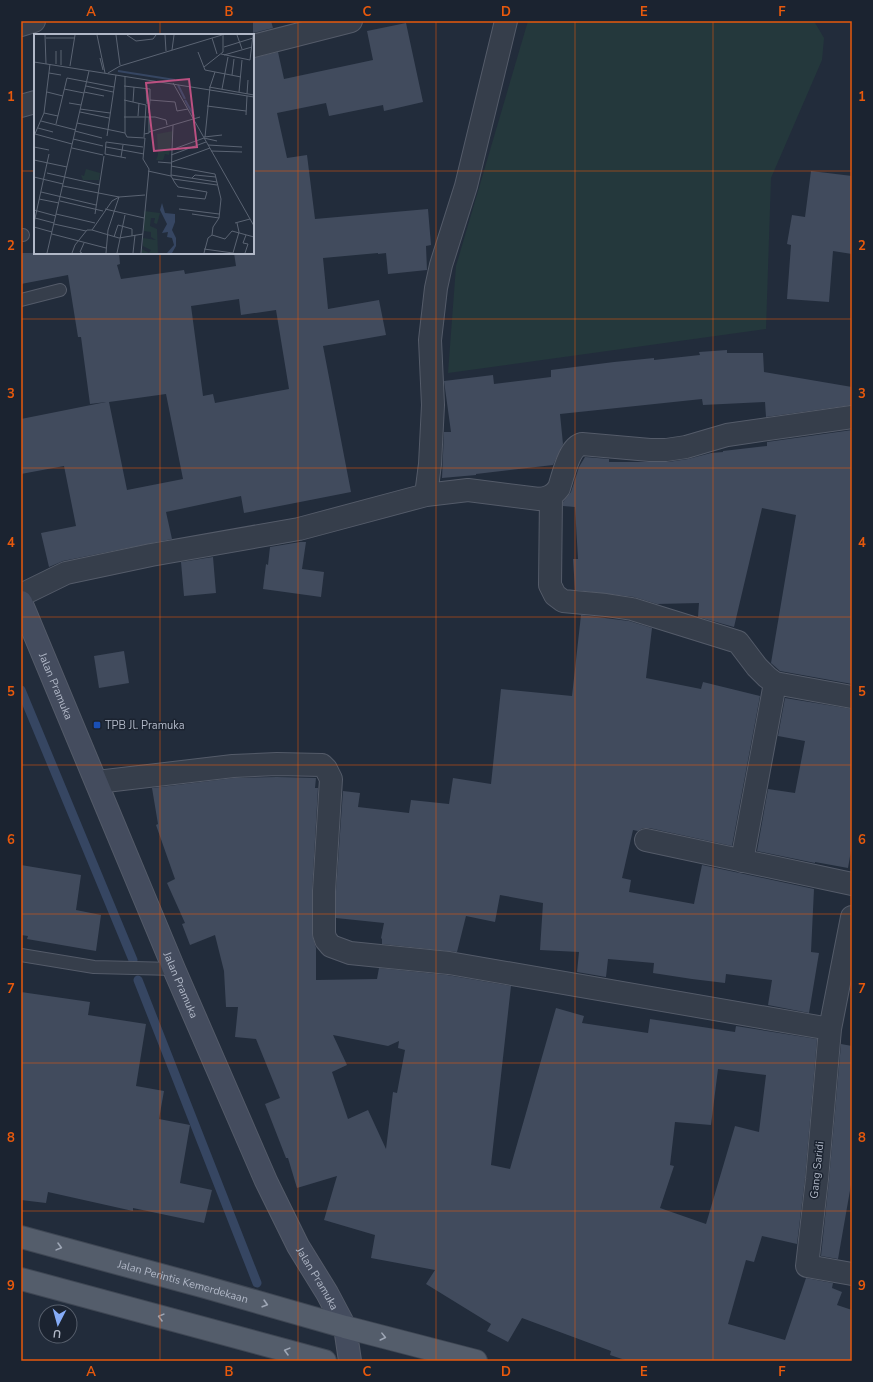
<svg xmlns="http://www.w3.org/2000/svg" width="873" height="1382" font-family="'Nunito Sans',sans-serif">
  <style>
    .green { fill: #24383c }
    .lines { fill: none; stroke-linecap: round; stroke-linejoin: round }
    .stream { stroke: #364662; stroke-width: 9 }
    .building { fill: #414b5d; fill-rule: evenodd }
    .service-casing { stroke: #545b69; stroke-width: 14 }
    .minor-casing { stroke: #545b69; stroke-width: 24 }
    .secondary-casing { stroke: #545b69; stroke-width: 24 }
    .primary-casing { stroke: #3f4754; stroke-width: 24 }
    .service { stroke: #363e4b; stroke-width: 12 }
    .minor { stroke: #363e4b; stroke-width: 22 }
    .secondary { stroke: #444c5e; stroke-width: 22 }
    .primary { stroke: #545d6b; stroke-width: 22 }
    .oneway { stroke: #9ea6b5 }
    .grid { fill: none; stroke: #e8590c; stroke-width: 1; stroke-opacity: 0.55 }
    .transit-dot { fill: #1a4fb4; stroke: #1b2330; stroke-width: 1.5 }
    .labels { text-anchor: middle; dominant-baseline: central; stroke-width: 3; stroke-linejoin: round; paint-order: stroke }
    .street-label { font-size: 11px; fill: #b1b8c7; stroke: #1b2330 }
    .poi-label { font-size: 11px; fill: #b1b8c7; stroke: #1b2330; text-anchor: start }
    .inset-river { fill: none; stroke: #364662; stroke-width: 2 }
    .inset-road { fill: none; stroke: #5b6473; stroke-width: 1 }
    .view { fill: #bc5081; fill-opacity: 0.15; stroke: #bc5081; stroke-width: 2 }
    .inset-edge { fill: none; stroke: #b1b8c7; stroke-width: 2 }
    .neatline { fill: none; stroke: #e8590c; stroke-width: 1.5 }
    .grid-label { font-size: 13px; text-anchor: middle; font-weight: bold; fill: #e8590c }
  </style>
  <rect width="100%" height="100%" fill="#222c3b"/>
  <!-- green -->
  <path class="green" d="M528,21H814L824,38L822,60L771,178L766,329L448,373L456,266Z"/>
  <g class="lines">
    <!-- stream -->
    <path class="stream" d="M21,690L133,960
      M138,980L257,1283"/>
  </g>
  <!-- building -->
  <path class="building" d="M253,21H271L273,28L253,33Z
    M406,23L423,102L384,111L383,105L329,116L326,103L277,113L287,158L307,155L315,219L428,209L431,245L426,246L427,270L388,274L386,253L378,254V253L323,258L328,309L379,300L386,335L323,346L351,492L244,513L241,496L166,512L172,539L63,561L49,567L41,533L76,526L64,466L21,474V419L106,402L90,404L81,337H78L68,275L21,284V253H119L120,264L117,265L121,279L184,270L185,274L236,266L234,253H253V58L278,52L284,79L373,60L367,31ZM239,299L241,315L276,310L289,389L215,403L213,394L203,396L191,306ZM166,394L183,479L127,490L109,402Z
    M811,171L852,176V254L833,251L829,302L787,299L791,245L787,244L792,215L805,217Z
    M727,350V353H763L764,372L852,387V405L766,417L765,402L703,405L702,399L560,414L563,444L553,465L476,474V475L442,478L444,432H451L444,381L493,375L494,384L551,377V370L614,362L654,358V360L700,355L699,352Z
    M852,430V684L780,671L771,663L796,515L762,508L734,627L698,617L699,603L657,604L634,597L575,590L573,559H578L575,507L563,506V502L571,492L579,467L585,457L609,459V462H668L688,459L711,453L723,452V451L767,446V442Z
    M300,542H306L302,569L324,572L321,597L263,589L266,564L268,565L270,547Z
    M213,557L216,593L184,596L181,562Z
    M581,615L629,621L652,628L646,678L701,689L703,682L760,696L732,846L649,828H643L638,831L633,830L622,878L631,880L629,892L694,904L702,865L814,889L811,952L819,953L809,1013L768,1005L772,980L726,974L725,983L692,979L653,973L654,963L608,959L606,977L577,972L579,952L540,950L543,903L500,895L495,922L466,916L457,952L382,944V939L381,938L384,923L336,918V891L343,791L360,793L358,807L409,813L411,800L449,804L453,778L491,784L501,689L572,696Z
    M124,651L129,683L99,688L94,656Z
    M785,698L852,709V845L848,868L815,862V863L757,851L768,789L795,793L805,741L778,736Z
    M277,777L316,778L315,788H318L312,891V934L316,948V980L377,979L379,968L447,975L511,986L491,1165L510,1169L556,1008L584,1016L582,1023L648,1033L650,1019L735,1032L736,1026L817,1039L805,1178L797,1244L762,1236L754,1262L746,1260L728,1324L785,1340L806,1278L833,1283L832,1288L842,1292L837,1305L852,1310V1361H628L610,1355L611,1351L522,1318L508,1342L487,1331L491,1324L426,1284L435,1270L371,1258L375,1235L324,1220L337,1176L297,1188L288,1158H286L265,1104L280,1098L256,1039L235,1037L238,1007H226L224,971L215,935L190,945L182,924L185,923L167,883L175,879L156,825L158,824L152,788L234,778ZM333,1035L388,1046L399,1041L398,1048L405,1050L397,1093L393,1092L386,1149L368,1110L348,1119L332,1072L347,1065ZM718,1069L766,1075L759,1132L735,1126L706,1224L660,1208L674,1166L670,1165L675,1122L711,1125Z
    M21,865L81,875L76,910L101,915L96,951L27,939L28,936L21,935Z
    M21,992L90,1002L88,1015L146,1024L136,1086L164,1091L159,1119L190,1125L180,1183L212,1190L204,1223L133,1208V1211L48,1192L46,1203L21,1200Z
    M841,1044L852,1046V1179L838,1259L821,1256L829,1180Z"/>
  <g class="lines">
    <!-- service casing -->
    <g class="service-casing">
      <path id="service" d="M21,235H23
        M21,300L60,290
        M21,955L94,967L174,969"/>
    </g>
    <!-- minor casing -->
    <g class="minor-casing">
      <path id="minor" d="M21,25L34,21
        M253,46L351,21
        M21,106L35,102
        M426,495L430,464L433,405L430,340L436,288L441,265L466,186L506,21
        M551,497L550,585L555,595L563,601L606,605L632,609L738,642L757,667L767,677L775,683L852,697
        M21,595L66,573L151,555L299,529L426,495L468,490L539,499C548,498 553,496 559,488C563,476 569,447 582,444L650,450H666L686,447L727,435L852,417
        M97,782L233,766L277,764L322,765L326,769L331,779L324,891V934L326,940L331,946L350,953L449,963L830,1029L852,917
        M646,840L852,884
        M742,861L775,683
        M830,1029L817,1179L807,1266L852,1274"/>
    </g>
    <!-- secondary casing -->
    <g class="secondary-casing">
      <g id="secondary">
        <path id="s1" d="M21,602L174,969L266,1181L298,1246L327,1293L345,1327L350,1361"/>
      </g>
    </g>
    <!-- primary casing -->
    <g class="primary-casing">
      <g id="primary">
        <path id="s2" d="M21,1237L205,1287L345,1327L476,1361"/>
        <path d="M21,1279L325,1361"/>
      </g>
    </g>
    <!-- service -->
    <use href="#service" class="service"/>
    <!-- minor -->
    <use href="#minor" class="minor"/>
    <!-- secondary -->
    <use href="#secondary" class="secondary"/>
    <!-- primary -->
    <use href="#primary" class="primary"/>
  </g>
  <!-- one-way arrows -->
  <defs><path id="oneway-chevron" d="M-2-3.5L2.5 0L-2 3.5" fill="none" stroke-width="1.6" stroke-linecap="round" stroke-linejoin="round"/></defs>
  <g class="oneway">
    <use href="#oneway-chevron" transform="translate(59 1247) rotate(15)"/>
    <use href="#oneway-chevron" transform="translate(265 1304) rotate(16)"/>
    <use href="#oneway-chevron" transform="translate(161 1317) rotate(-165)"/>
    <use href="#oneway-chevron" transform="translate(383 1337) rotate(14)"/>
    <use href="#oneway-chevron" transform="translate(287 1351) rotate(-165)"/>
  </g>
  <!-- grid -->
  <path class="grid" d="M160,21V35M298,21V1361M436,21V1361M575,21V1361M713,21V1361M21,171H35M253,171H852M160,253V1361M21,319H852M21,468H852M21,617H852M21,765H852M21,914H852M21,1063H852M21,1211H852"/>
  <!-- markers -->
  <rect class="transit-dot" x="93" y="721" width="8" height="8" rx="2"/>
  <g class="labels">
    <!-- street labels -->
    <g class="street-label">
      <text stroke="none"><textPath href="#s1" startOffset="91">Jalan Pramuka</textPath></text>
      <text stroke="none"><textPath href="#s1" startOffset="415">Jalan Pramuka</textPath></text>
      <text transform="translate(817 1170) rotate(-84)">Gang Saridi</text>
      <text stroke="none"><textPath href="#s1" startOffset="739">Jalan Pramuka</textPath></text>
      <text stroke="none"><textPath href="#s2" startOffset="168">Jalan Perintis Kemerdekaan</textPath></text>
    </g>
    <!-- poi labels -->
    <g class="poi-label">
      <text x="105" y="725">TPB Jl. Pramuka</text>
    </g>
  </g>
  <!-- overview -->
  <g transform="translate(34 34)">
    <rect width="220" height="220" fill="#222c3b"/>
    <path d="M139,97L135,121L131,120L129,126H122L124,121L123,100ZM52,135L66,139L65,146H49L47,141L50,142ZM110,177L126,179L123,190L120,189L121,184H117L116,192L123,195L124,219H107L108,215L115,219L117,216L109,212V204L122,206L117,203V198L110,197Z" fill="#24383c"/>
    <path d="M128,169L131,179L141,180V188L138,196L142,204V212L138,219H133L140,211L138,204L133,203L134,198L128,199L133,190L126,176Z" fill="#364662"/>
    <path class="inset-river" d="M84,37L141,46M144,51L151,65M151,66L160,82"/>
    <path class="inset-road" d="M11,1L12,30M63,1L71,39M82,1L86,31M93,1L102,7L119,5L122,1M131,1L132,17M203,1L208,15M12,4H41M178,4L183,20M190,13L219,4M138,16L140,1M22,17V30M164,18L171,36L207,43M187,20L216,26L219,1M190,21L218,13M66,24L69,36M0,28L220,63M27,31V16M36,32L41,1M170,33L189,18V1M15,39L27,41M74,39L86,32L188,1M198,41L200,25M91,42V99L93,103L111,104L109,125L115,135L107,219M139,49L220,192M52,52L79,58M90,52L116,55V66M175,53L220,61M112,54L113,70M30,55L50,59M188,55L194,23M13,58L29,62M50,58L70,62M205,58L208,26M213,60L214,46M90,66L112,71M99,68L100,53M35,69L47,71M173,72L212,77M46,75L76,79M46,78L75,84M10,79L24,82M115,79L116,66L141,68L143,77L154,75M212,81L213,62M104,82L105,69M90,83H121L132,86L133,91M7,87L42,96M43,89L91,99M22,90L33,44L80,53M139,91L137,142L141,149L144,153L173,158L171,165L143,162M4,94L19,98M41,97L68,104M115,98L166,83M1,100L38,110M110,100L115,99V83M0,102L10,79L16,30M73,102L82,41M110,103L112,71M170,103L188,101M171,103L176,53L181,38M39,105L69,112M174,111L208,113M0,113L15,116M72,113L110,120M38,114L69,121M137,116L170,104L183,107M177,117L208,118M137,121L172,108M87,123L89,111M92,124L71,120L72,108L109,113M0,126L33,133M124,128L137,129M138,128L176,114M137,132L181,140L187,165L185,184L179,193L178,201M114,137L137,142M13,139L66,151M137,141L183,148M0,143L29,150M158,144L161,141L182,143M139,145L183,151M0,152V165M29,152L85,163L74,196L72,219M7,158L62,171M5,165L25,169M26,167L69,177M71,175L110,184M145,175L185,180M0,176L22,182M22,180L61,189M61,180L70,122M158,180L185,184M1,184L20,189M0,189L15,120M201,189L216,185M20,190L52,197M0,193L18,198M58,196L85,204L109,200M18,200L72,214M80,203L84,191L98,195V202M170,215L199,219M13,219L55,37M38,219L41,211L53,196H58L78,167L85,163L111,161M48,219L46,218L50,209M83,219L91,181M99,219L101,201M170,219L174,204L178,201L191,205L198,197L220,203M199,219L205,198L203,189M211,219L214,210L209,209L212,201"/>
    <path class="view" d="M155,45L163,113L120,117L112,49Z"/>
    <rect width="220" height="220" class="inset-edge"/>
  </g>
  <!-- border -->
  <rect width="873" height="1382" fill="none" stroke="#1b2330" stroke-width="44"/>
  <!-- north arrow -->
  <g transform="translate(58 1324) rotate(186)"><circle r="19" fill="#1b2330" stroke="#575f6c"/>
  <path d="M0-3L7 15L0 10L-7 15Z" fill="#86acf7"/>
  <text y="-6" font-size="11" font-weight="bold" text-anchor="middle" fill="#b1b8c7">U</text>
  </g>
  <rect x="22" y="22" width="829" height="1338" class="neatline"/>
  <g class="grid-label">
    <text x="91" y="16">A</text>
    <text x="229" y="16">B</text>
    <text x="367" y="16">C</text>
    <text x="506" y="16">D</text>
    <text x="644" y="16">E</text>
    <text x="782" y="16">F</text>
    <text x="11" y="101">1</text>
    <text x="862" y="101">1</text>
    <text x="11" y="250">2</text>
    <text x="862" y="250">2</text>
    <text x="11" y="398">3</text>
    <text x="862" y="398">3</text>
    <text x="11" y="547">4</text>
    <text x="862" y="547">4</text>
    <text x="11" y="696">5</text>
    <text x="862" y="696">5</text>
    <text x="11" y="844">6</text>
    <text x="862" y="844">6</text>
    <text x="11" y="993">7</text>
    <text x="862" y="993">7</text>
    <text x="11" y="1142">8</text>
    <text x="862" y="1142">8</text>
    <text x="11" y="1290">9</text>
    <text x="862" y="1290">9</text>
    <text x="91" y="1376">A</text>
    <text x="229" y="1376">B</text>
    <text x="367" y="1376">C</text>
    <text x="506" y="1376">D</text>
    <text x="644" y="1376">E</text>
    <text x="782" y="1376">F</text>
  </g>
</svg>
